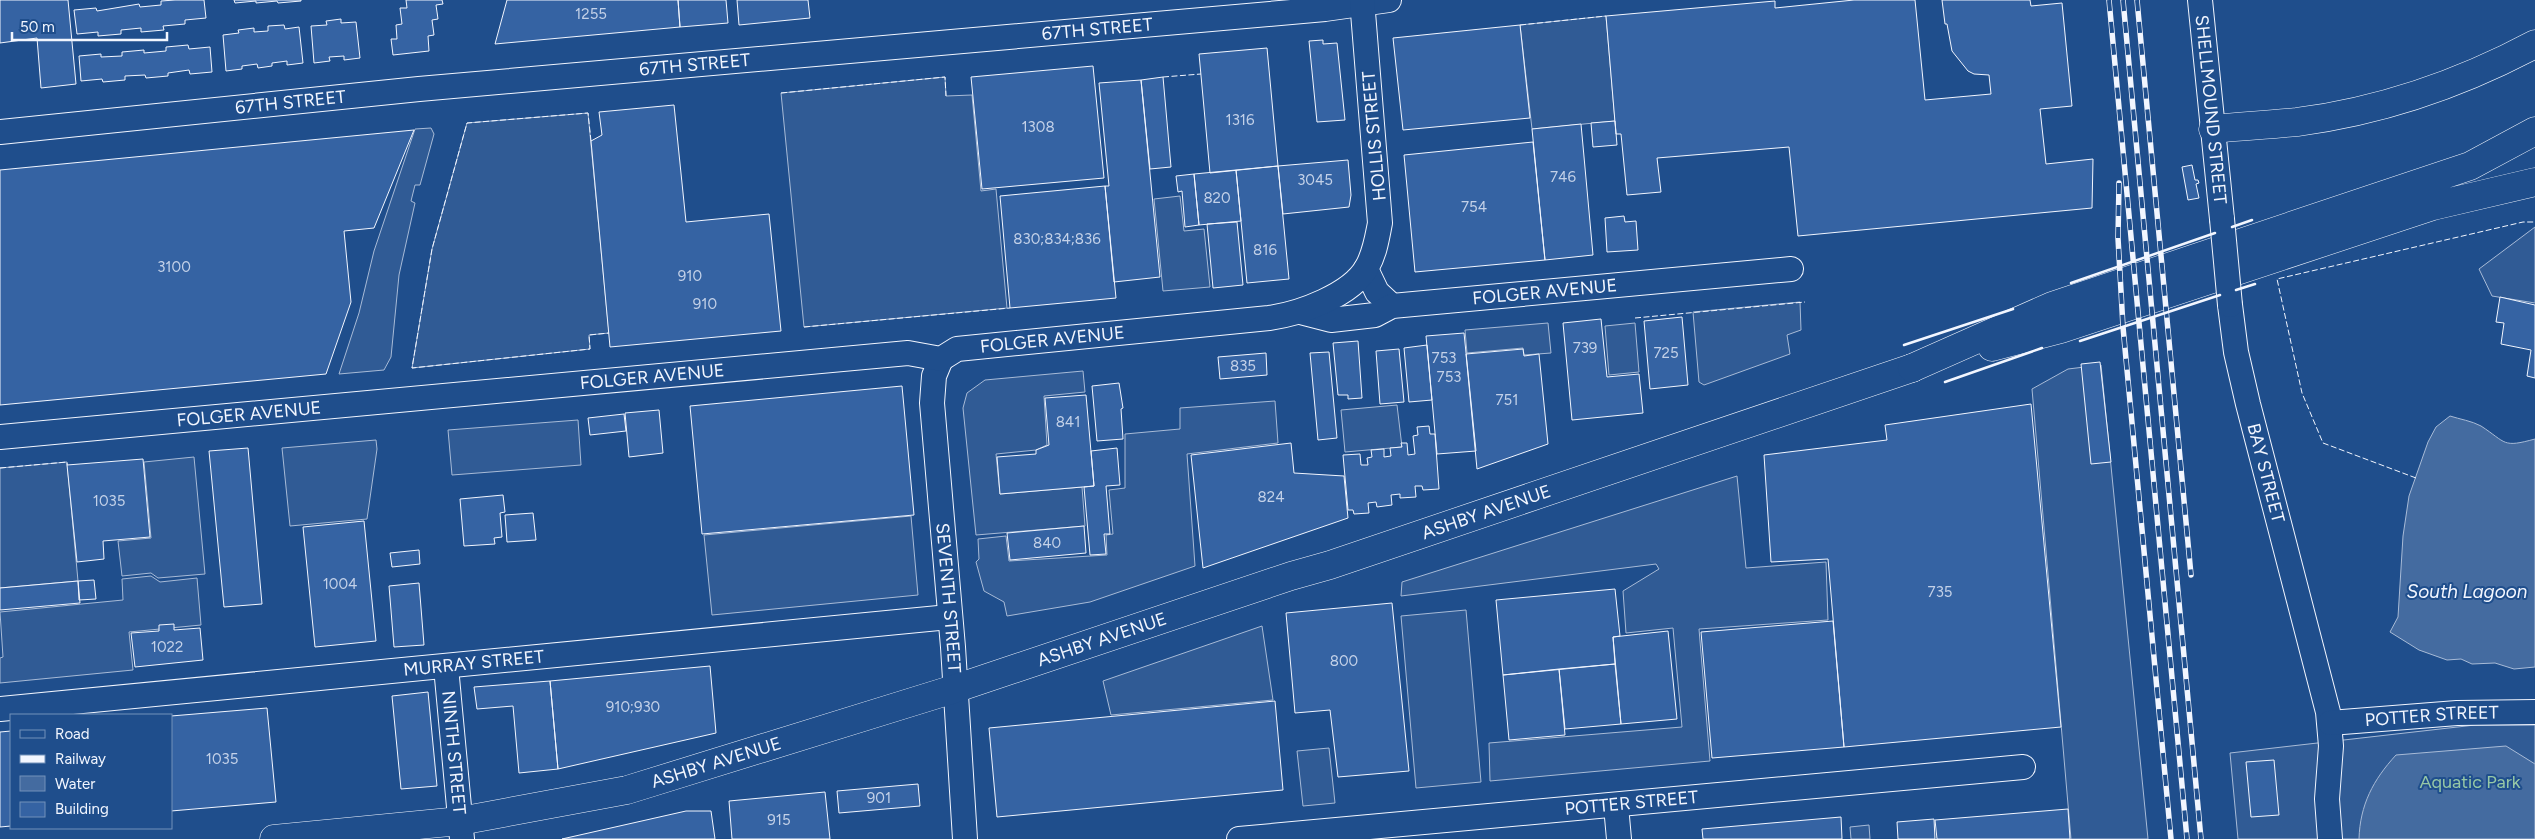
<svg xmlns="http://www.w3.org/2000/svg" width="2535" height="839" font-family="Figtree,sans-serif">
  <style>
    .built { fill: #305b95; stroke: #a8bbd7 }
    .water { fill: #446ba0; stroke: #a8bbd7 }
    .building { fill: #3563a3; stroke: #f2f6ff }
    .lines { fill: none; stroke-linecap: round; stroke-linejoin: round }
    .minor-casing { stroke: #f2f6ff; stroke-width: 26 }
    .major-casing { stroke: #f2f6ff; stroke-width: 29 }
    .highway-casing { stroke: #f2f6ff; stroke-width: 29 }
    .minor { stroke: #1f4e8c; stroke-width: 24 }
    .major { stroke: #1f4e8c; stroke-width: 28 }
    .highway { stroke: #1f4e8c; stroke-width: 28 }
    .rail-casing { stroke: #f2f6ff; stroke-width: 5.5 }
    .rail { stroke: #1f4e8c; stroke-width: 4; stroke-dasharray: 11; stroke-linecap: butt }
    .minor-bridge-casing { stroke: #f2f6ff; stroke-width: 26; stroke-linecap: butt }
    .minor-bridge { stroke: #1f4e8c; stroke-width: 24 }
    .fence { stroke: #f2f6ff; stroke-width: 1; stroke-dasharray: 6 2.5; stroke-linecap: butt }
    .wall { stroke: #f2f6ff; stroke-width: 2.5 }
    .labels { text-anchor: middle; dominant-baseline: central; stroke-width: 4; stroke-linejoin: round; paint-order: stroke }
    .number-label { font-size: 15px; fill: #c3d1e8 }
    .street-label { font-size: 18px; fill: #f2f6ff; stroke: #1f4e8c }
    .park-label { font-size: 18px; fill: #97c8a6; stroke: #1f4e8c }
    .water-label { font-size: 19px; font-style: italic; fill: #f2f6ff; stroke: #1f4e8c }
  </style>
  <rect width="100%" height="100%" fill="#1f4e8c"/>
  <!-- built -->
  <path class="built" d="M1606,16L1615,121L1532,129L1520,25Z
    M945,77L946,96L972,95L981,191L996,189L1007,308L804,327L781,93Z
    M588,113L609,333L589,335L590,349L412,368L432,249L467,123Z
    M431,128L434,134L420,185H415L411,201L415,203L399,275L391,357L384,370L339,374L359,313L374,251L415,129Z
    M1180,196L1184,231L1204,229L1210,287L1163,291L1154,199Z
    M2535,227V303L2492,296L2479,269Z
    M1800,302L1801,330L1787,335L1790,354L1704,385L1699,382L1693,312Z
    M1548,323L1551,353L1524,355L1523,348L1467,353L1465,330Z
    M1635,323L1639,372L1609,375L1605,326Z
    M2101,365L2148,839H2071L2032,389L2068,369Z
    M1083,371L1085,392L1044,396L1047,445L1036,450L996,454L1000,494L1082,487L1085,526L976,535L963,408L967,393L985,380Z
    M1275,401L1278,443L1187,454L1195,566L1090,602L1007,616L1004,602L984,591L976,562L979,559L978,539L1006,536L1009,561L1107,555L1106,535L1113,534L1109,490L1125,488V434L1180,429V408Z
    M1397,405L1402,447L1345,452L1341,410Z
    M578,420L581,465L452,475L448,430Z
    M376,440L377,449L367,519L290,526L282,448Z
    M194,457L205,574L158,578L151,573L122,576L118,541L151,538L144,462Z
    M67,462L78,581L0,588V468Z
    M1737,476L1746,568L1826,562L1828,620L1699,629L1710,761L1490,781L1489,743L1682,727L1673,628L1626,633L1623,591L1659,569L1656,564L1401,596L1402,582Z
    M911,516L918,595L712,615L704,535Z
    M151,576L160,582L197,578L201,625L129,632L133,670L0,683V658L3,657L0,612L123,600L122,579Z
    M1466,610L1481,782L1416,788L1401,616Z
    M1262,626L1273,700L1111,715L1103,681Z
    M2475,725H2535V839H2238L2230,753Z
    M1329,748L1335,803L1303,806L1297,751Z
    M1869,825L1870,839H1851L1850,827Z"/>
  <!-- water -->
  <path class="water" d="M2450,416C2459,419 2472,421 2481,426C2507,443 2502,448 2535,439V667L2514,669L2495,663L2472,664L2461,659L2447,660L2419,650L2390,632L2398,617L2403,536L2409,496L2428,442L2436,427Z
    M2506,746L2535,764V839H2359C2360,805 2373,780 2396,755Z"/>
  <!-- building -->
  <path class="building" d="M0,0H68L76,84L41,88L37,38L0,43Z
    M175,0H204L206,18L185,20V24L163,26L164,30L141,32V28L121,30V34L98,36V32L77,34L74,10L96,8L97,11L139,4L140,7L161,5V1Z
    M234,0H301V1L278,3L277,1L256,3V1L235,3Z
    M406,0H442L443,4L436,5L438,19L432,20L434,35L428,36L429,51L393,55L391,39H397L396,25L402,24L400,8H407Z
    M507,0H678L680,27L495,44Z
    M678,0H726L728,23L680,27Z
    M737,0H808L810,18L739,25Z
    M1854,0H1915L1925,100L1991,94L1989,75L1974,74L1968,71L1952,51L1947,24H1945L1942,0H2030L2031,6L2062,3L2072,106L2040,109L2046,164L2093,159L2092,208L1798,236L1789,147L1657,158L1661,192L1627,195L1621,134H1616L1606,16L1775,1V8Z
    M341,19V23L356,22L360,58L344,60V56L329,57L330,61L314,63L311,26L327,25L326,21Z
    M284,25L285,29L299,27L303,63L287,65V61L272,63V66L258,68L257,64L242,66V69L226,71L223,35L239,33L238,30L254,28V32L268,31V26Z
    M1520,25L1530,118L1403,130L1393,38Z
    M1323,40V44L1337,43L1345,120L1317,122L1309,41Z
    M188,45L189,49L210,47L212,72L190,74L189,70L168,73V76L146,78L145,75L125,76V80L103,82L102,79L81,81L79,56L101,54V57L122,56V52L144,50V53L166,51V47Z
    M1267,48L1278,166L1210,173L1199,54Z
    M1093,66L1104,178L982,189L971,77Z
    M1163,77L1171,167L1150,169L1141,80Z
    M1141,80L1160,277L1114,282L1105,186H1109L1099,83Z
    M674,105L686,222L769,214L781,331L610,347L591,141L602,135L599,112Z
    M1615,121L1617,145L1593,147L1591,123Z
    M1581,124L1593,255L1545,260L1532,129Z
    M414,130L374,228L344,231L351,302L326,374L0,405V170Z
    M1533,142L1545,260L1415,272L1404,155Z
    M1348,160L1351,195L1349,207L1283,214L1278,166Z
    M2192,165L2195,180H2198L2199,183L2196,184L2199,198L2188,200L2182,167Z
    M1278,166L1289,279L1247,283L1236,170Z
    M1236,170L1241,221L1199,225L1194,174Z
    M1194,174L1199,225L1185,227L1182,191L1178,192L1176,176Z
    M1105,186L1116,298L1010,308L1000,196Z
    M1624,216L1625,222L1636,221L1638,250L1607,252L1605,218Z
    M1237,222L1243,285L1213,288L1207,224Z
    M2500,297L2535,305V378L2527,376L2531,350L2501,344L2504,323L2496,322Z
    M1682,317L1688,385L1650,389L1644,321Z
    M1601,319L1607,377L1639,374L1643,413L1572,420L1563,323Z
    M1464,333L1476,451L1437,454L1426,336Z
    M1358,341L1362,398L1348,399V395H1338L1333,343Z
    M1427,345L1432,400L1409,402L1404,348Z
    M1399,349L1404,402L1380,404L1376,351Z
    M1523,349L1524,356L1539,354L1548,444L1477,469L1466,354Z
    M1329,352L1337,438L1318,440L1310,353Z
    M1266,353L1267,375L1220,379L1218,357Z
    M2100,362L2111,462L2091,464L2081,364Z
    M1119,383L1123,408L1121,409L1123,439L1097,441L1092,386Z
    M902,386L914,515L702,534L690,406Z
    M1086,395L1094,486L1000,494L997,457L1036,454V450L1049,445L1045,398Z
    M2031,404L2061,727L1844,747L1828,559L1771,562L1764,455L1887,440L1885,425Z
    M659,410L663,453L629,457L625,413Z
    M624,414L626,431L590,435L588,418Z
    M1429,426L1430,434H1435L1439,489L1423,490L1422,486H1415L1416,497L1400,498V494L1391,495L1392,505L1377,507L1376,502L1368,503L1369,513L1354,514L1353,510H1348L1343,455L1360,454L1361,465H1368L1367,458L1372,457L1371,450L1384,449V457L1391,456L1390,448L1402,447L1401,443H1407L1408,455L1415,454L1413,436L1418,435L1417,427Z
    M1291,443L1294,473L1344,476L1348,518L1203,568L1191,455Z
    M248,448L262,604L224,607L209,451Z
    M1117,448L1120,485L1106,486L1110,534H1104L1106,554L1090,555L1084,487L1094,486L1091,451Z
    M143,459L150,537L103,541L104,559L77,562L67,465Z
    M503,495L505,512L500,513L502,537L494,538L495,544L464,546L460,499Z
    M533,513L536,540L507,542L505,515Z
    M364,521L376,641L315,647L303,527Z
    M1084,526L1086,553L1010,560L1007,533Z
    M419,550L420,564L392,567L390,553Z
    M94,580L96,599L79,600L78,581Z
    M78,581L80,603L0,610V588Z
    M419,583L424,645L394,647L389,586Z
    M1615,589L1620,636L1613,637L1615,664L1503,675L1496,600Z
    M1392,603L1409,771L1338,777L1330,710L1295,713L1286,613Z
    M1833,621L1844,747L1712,758L1701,632Z
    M174,624V630L200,628L203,660L135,667L131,633L159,631V625Z
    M1668,631L1677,719L1621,724L1613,637Z
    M1615,664L1621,724L1565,729L1559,669Z
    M710,666L716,733L558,769L550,681Z
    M1559,669L1565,735L1509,740L1503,675Z
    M550,681L558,769L519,773L513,706L477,709L474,687Z
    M428,692L437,786L401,789L392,696Z
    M1275,701L1283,790L997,817L989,728Z
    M267,708L276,802L171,811V716Z
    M11,731V826L0,827V732Z
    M2274,760L2279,815L2251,817L2246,762Z
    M918,784L920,806L839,813L837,791Z
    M825,792L830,839H732L729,801Z
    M2068,809L2070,839H1937L1935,820Z
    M686,811H711L715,839H562Z
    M1841,817L1842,839H1703L1702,829Z
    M1934,819L1935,839H1898L1897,822Z"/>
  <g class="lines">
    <!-- minor casing -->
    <g class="minor-casing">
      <g id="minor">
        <path id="s1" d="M2200,0L2222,219"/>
        <path id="s2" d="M0,132L419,89L1325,9L1389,0"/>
        <path d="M1366,269L1377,292L1392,306"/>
        <path id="s3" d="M2230,305L2236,352L2248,404L2328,712L2331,746L2327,799L2330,839"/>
        <path id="s4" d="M1300,312L1331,320L1375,315L1392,306L1791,269"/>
        <path id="s5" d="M941,359L934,376L932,403L953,647L965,839"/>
        <path id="s6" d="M0,437L908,353L941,359L957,349L967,348L1269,318C1299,314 1352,295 1367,267C1375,253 1377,238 1380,223L1362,0"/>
        <path id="s7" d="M446,667L462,839"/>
        <path id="s8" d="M0,709L949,617"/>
        <path id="s9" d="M2330,723L2457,713L2535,712"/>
        <path d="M1616,806L1619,839"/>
        <path id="s10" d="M1239,839L2023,767"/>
      </g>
    </g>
    <!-- major casing -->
    <g class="major-casing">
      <g id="major">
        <path id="s11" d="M274,839L460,821L627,790L954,689L1291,576L1330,565L1912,368"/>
      </g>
    </g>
    <!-- highway casing -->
    <g class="highway-casing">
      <path id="highway" d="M2213,129C2241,126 2269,125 2297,122C2381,111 2460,84 2535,44
        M1992,347L2061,329L2433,206L2535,182
        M1912,368L2052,306L2470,166L2535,131"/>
    </g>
    <!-- minor -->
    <use href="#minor" class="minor"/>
    <!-- major -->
    <use href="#major" class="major"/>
    <!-- highway -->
    <use href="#highway" class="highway"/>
    <!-- rail casing -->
    <g class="rail-casing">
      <path id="rail" d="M2109,0L2187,839
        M2123,0L2201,839
        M2137,0L2191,575
        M2119,183L2118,238L2123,327L2171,839"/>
    </g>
    <!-- rail -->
    <use href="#rail" class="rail"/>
    <!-- minor-bridge casing -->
    <g class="minor-bridge-casing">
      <path id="minor-bridge" d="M2222,219L2230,305"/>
    </g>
    <!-- minor-bridge -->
    <use href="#minor-bridge" class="minor-bridge"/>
    <!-- fence -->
    <path class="fence" d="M1520,25L1606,16
      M1163,77L1201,74
      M781,93L945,77L946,96
      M591,141L588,113L467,123L432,249L412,368L590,349L589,335L609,333
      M1635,318L1805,302
      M804,327L1010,308
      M0,468L67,462V465
      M2416,478L2323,443L2302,393L2277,279L2523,222H2535"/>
    <!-- wall -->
    <path class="wall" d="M2232,227L2252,220
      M2071,283L2215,233
      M2236,290L2255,284
      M2080,341L2220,295
      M1904,345L2013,309
      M1945,382L2042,348"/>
  </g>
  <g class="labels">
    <!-- number labels -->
    <g class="number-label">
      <text x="591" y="14">1255</text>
      <text x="1240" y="120">1316</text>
      <text x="1038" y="127">1308</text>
      <text x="1563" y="177">746</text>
      <text x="1315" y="180">3045</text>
      <text x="1217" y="198">820</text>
      <text x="1474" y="207">754</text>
      <text x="1057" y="239">830;834;836</text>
      <text x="1265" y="250">816</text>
      <text x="174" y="267">3100</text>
      <text x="690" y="276">910</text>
      <text x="705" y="304">910</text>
      <text x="1585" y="348">739</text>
      <text x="1666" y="353">725</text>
      <text x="1444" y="358">753</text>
      <text x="1243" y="366">835</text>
      <text x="1449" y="377">753</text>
      <text x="1507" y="400">751</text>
      <text x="1068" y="422">841</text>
      <text x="1271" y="497">824</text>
      <text x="109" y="501">1035</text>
      <text x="1047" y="543">840</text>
      <text x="340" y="584">1004</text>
      <text x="1940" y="592">735</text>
      <text x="167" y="647">1022</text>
      <text x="1344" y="661">800</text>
      <text x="633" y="707">910;930</text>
      <text x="222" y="759">1035</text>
      <text x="879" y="798">901</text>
      <text x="779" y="820">915</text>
    </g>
    <!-- street labels -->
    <g class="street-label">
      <text stroke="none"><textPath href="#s2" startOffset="1102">67TH STREET</textPath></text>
      <text stroke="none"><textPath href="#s2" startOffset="698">67TH STREET</textPath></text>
      <text stroke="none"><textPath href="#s2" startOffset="292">67TH STREET</textPath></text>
      <text stroke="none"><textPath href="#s1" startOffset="110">SHELLMOUND STREET</textPath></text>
      <text transform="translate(1374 136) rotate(-95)">HOLLIS STREET</text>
      <text stroke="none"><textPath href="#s4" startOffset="249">FOLGER AVENUE</textPath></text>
      <text stroke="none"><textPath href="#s6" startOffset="1060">FOLGER AVENUE</textPath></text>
      <text stroke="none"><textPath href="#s6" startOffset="655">FOLGER AVENUE</textPath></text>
      <text stroke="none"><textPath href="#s6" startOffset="250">FOLGER AVENUE</textPath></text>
      <text stroke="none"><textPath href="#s3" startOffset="172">BAY STREET</textPath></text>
      <text stroke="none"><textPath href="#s11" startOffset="1260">ASHBY AVENUE</textPath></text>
      <text stroke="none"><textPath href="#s5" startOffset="241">SEVENTH STREET</textPath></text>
      <text stroke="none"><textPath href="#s11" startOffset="855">ASHBY AVENUE</textPath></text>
      <text stroke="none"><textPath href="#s8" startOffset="476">MURRAY STREET</textPath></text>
      <text stroke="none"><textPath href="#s9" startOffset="102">POTTER STREET</textPath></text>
      <text stroke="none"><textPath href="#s7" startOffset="86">NINTH STREET</textPath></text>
      <text stroke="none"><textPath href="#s11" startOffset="450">ASHBY AVENUE</textPath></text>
      <text stroke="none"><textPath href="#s10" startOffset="394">POTTER STREET</textPath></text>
    </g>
    <!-- park labels -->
    <g class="park-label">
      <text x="2470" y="782">Aquatic Park</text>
    </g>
    <!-- water labels -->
    <g class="water-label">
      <text x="2467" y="591">South Lagoon</text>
    </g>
  </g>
  <!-- legend -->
  <rect x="10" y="714" width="162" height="115" fill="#1f4e8c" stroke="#7391ba"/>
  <rect x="20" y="730" width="25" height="8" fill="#1f4e8c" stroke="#7391ba"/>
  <text x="55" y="739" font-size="15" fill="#f2f6ff">Road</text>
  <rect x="20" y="755" width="25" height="8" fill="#f2f6ff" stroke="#7391ba"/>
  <text x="55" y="764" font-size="15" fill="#f2f6ff">Railway</text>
  <rect x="20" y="776" width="25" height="15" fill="#446ba0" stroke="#7391ba"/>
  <text x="55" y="789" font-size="15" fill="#f2f6ff">Water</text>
  <rect x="20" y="802" width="25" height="15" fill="#3563a3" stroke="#7391ba"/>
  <text x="55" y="814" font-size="15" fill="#f2f6ff">Building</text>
  <!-- scale -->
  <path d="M12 32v8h155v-8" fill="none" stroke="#f2f6ff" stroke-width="2.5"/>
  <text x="20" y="32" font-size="15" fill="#f2f6ff" stroke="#1f4e8c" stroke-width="4" paint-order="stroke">50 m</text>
</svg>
